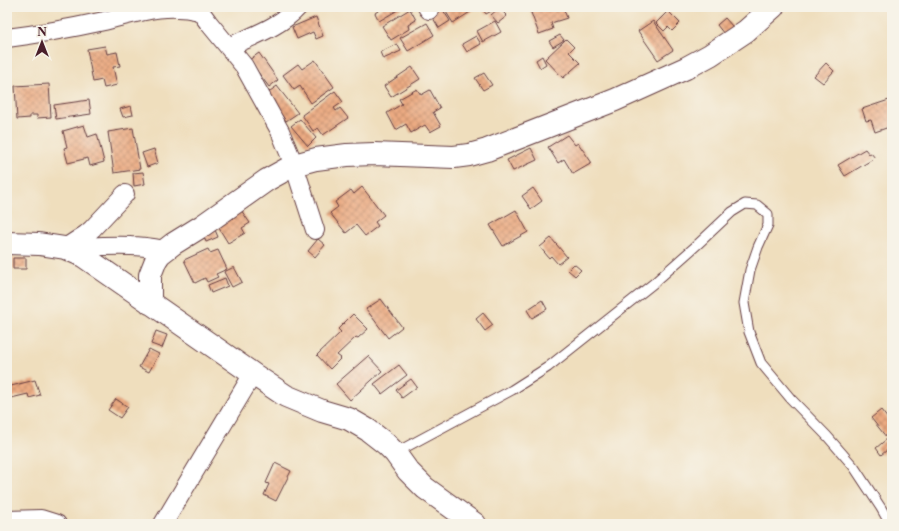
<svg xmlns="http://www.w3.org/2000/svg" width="899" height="531" font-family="'Libre Caslon Text',serif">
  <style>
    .building { fill: url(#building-cross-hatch) }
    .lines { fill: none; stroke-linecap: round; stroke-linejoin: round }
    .lane-casing { stroke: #633c41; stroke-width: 11 }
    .street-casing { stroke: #633c41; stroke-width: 20 }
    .secondary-casing { stroke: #633c41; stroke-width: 24 }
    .lane { stroke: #fff; stroke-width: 9 }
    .street { stroke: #fff; stroke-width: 18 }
    .secondary { stroke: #fff; stroke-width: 22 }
  </style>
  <defs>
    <pattern id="building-cross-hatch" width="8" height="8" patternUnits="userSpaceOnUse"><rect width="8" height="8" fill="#ebaa82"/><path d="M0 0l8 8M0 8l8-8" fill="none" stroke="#c08a6b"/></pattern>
  </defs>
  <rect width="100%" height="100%" fill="#f7f3e8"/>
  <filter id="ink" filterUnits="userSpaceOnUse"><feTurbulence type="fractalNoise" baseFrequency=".025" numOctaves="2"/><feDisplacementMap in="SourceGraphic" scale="8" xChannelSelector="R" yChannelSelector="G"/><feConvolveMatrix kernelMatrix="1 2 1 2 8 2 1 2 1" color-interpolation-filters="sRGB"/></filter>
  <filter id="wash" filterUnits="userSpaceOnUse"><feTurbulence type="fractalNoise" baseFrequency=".012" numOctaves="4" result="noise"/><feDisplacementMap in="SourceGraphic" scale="16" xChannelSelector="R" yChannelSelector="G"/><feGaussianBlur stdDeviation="0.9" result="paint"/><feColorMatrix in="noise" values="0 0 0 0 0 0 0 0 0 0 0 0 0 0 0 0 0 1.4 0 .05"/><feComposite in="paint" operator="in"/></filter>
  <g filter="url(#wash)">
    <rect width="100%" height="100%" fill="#efdebd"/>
    <g id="blocks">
      <!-- building -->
      <path class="building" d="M332,7H343V8L332,10Z
        M384,7H403L379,21L375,13Z
        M439,7H441L450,21L439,28L430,13Z
        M443,7H478L453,23Z
        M489,7H494L495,9L486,14L483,10Z
        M539,7H563L567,18L551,23L553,29L539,34L530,10Z
        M499,8L507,16L498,23L491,15Z
        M410,9L416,20L408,25L409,29L391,40L382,26Z
        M668,11L680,23L672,31L668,27L664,31L656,23Z
        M316,17L323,36L316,39L313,32L297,39L292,27Z
        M725,18L733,27L724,34L717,25Z
        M495,21L501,32L483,42L477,31Z
        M653,21L673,50L658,60L638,31Z
        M427,23L434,35L408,51L400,38Z
        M560,35L564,40L553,47L549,41Z
        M476,36L481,44L467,52L462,44Z
        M566,39L574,47L569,52L580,63L563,78L545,59Z
        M397,44L401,51L383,59L380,52Z
        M105,46L107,54L117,52L120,66L113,67L117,85L104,88L102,80L93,82L87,49Z
        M259,53L278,80L269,87L249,60Z
        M542,56L546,64L540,68L536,60Z
        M315,60L334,87L311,103L300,86L294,90L283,75L298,64L302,69Z
        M826,63L834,71L823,83L814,76Z
        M412,67L420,79L391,97L384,86Z
        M484,73L492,85L483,90L475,78Z
        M49,84L51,117L37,118V115H30V118L17,119L15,86Z
        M277,86L298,113L286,121L266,94Z
        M417,89L421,95L430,90L440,108L433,112L441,126L430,132L425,125L411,133L406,124L396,130L387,113L402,104L399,99Z
        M335,91L343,102L334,108L336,111L340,108L348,118L323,135L318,128L313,131L302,115Z
        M892,99V126L875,132L871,120L866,121L862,109Z
        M89,100L91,114L56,119L54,105Z
        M131,106L133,115L123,117L120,109Z
        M300,119L316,138L308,146L291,126Z
        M84,125L88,137L97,134L104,162L90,166L88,158L68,163L64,148L67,147L63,131Z
        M133,128L140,169L114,173L108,132Z
        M567,135L575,145L578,143L592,163L573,174L564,159L558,163L548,147Z
        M531,148L537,160L513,171L507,160Z
        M154,149L158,163L147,167L142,153Z
        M865,149L869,154L871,153L875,158L845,176L838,165Z
        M143,172L145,184L134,186L133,173Z
        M362,187L384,215L375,222L378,226L365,236L356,225L346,233L330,213L338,207L335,202L351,190L354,194Z
        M533,188L542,201L531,209L522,196Z
        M241,210L250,223L242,228L245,233L228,243L217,225Z
        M516,210L528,232L503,246L490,225Z
        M213,225L218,237L206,242L201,230Z
        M551,238L567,257L558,264L551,256L549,258L540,247Z
        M318,239L325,245L315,257L308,251Z
        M208,249L210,253L218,250L227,269L216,274L218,277L207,282L205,278L195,283L184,260Z
        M13,258H26V269H13Z
        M574,264L581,270L575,276L568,270Z
        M234,267L242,282L232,287L224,272Z
        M225,278L228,286L211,293L208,285Z
        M381,299L402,327L388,338L366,309Z
        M542,300L547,309L532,318L527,310Z
        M483,313L493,325L485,331L476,319Z
        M353,314L368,329L358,338L356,337L337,355L341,358L330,369L317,355L341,332L338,329Z
        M156,331L167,335L162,348L151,344Z
        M149,349L159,354L149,372L139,367Z
        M368,356L382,371L350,400L336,384Z
        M399,365L407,375L382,394L374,384Z
        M411,379L417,387L402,398L396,390Z
        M35,380L40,395L29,398L28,394L7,399V387Z
        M116,399L128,407L120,418L108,410Z
        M881,410L892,424V435L887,438L871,418Z
        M888,438L892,443V446L881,455L876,448Z
        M275,463L291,471L276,501L264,495L269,484L266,483Z"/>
    </g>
  </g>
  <g filter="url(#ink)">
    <use href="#blocks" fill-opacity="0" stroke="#633c41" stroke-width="1"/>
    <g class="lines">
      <!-- lane casing -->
      <g class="lane-casing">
        <path id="lane" d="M395,453L512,390L548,367L654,283L698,244L732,212L745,204L757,205L768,214V225L758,247L750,270L744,303L749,332L761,363L791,399L827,436L854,467L881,508L890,524"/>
      </g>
      <!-- street casing -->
      <g class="street-casing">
        <path id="street" d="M427,7L429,10
          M7,38C39,34 72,28 104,21C137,13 165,2 200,11L208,22L244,66L280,131L294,165L315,230
          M229,47C252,36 280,27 298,7
          M65,248C87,247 109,245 131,246C142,246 154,248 165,250
          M65,248L85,235L92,229L125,194
          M7,520L41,519L57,524
          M163,524L253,374"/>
      </g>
      <!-- secondary casing -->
      <g class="secondary-casing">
        <path id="secondary" d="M7,243L39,244L65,248L83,256L253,374L286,396L322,411L349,419L368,430L386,444L395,453L408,471L425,488L475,524
          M150,303V275L156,260L160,254L173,244L202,226L267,180L294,165L316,159L347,155L374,154L454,157L469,155L487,150L615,100L686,68L710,55L746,31L773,7"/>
      </g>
      <!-- lane -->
      <use href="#lane" class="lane"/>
      <!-- street -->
      <use href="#street" class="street"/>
      <!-- secondary -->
      <use href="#secondary" class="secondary"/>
    </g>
  </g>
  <!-- margin -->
  <rect width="899" height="531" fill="none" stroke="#f7f3e8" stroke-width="24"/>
  <!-- north arrow -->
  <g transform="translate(42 42)" stroke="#f7f3e8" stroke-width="3" paint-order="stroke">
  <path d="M0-3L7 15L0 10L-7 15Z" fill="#4a1f2b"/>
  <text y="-6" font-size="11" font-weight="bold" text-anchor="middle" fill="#4a1f2b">N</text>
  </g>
</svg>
